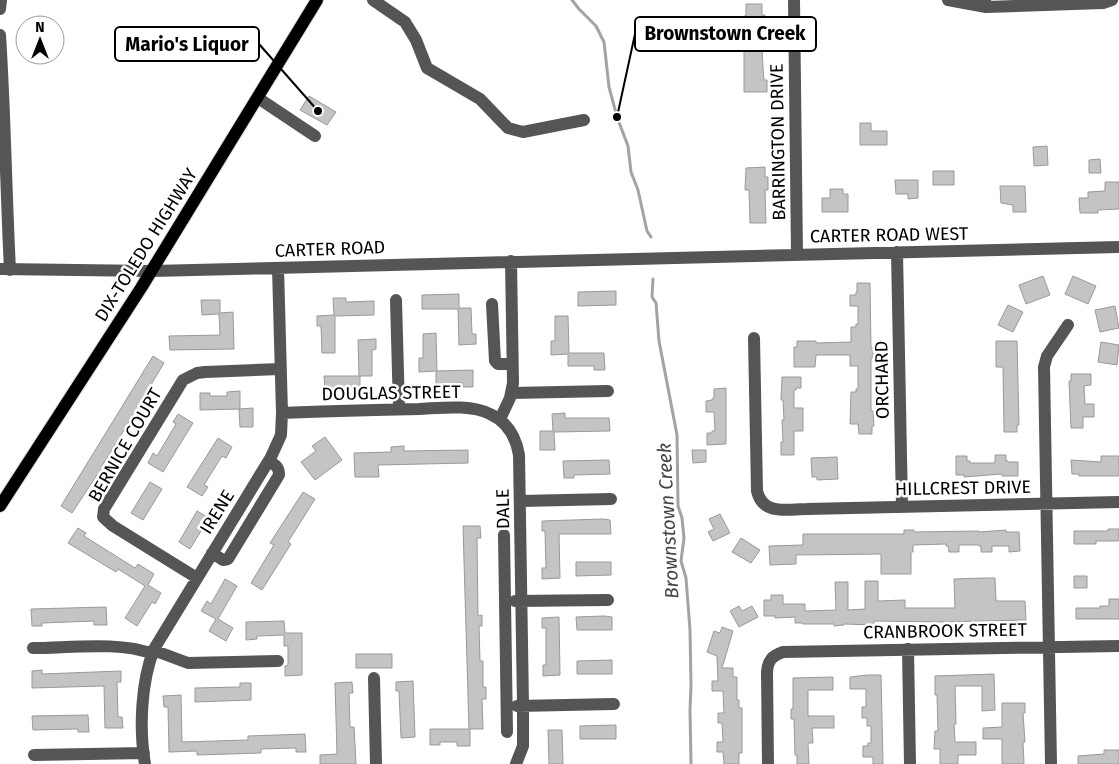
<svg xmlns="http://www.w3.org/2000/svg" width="1119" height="764" font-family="'Fira Sans',sans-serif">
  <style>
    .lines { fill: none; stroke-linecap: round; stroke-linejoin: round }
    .stream { stroke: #a3a3a3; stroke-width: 3 }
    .building { fill: #c4c4c4; stroke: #999 }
    .major-casing { stroke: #dbdbdb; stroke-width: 14 }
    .minor { stroke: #555; stroke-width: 12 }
    .major { stroke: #000; stroke-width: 12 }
    .labels { text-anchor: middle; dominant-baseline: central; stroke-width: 5; stroke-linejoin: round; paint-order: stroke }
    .street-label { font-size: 18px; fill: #000; stroke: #fff }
    .water-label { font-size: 19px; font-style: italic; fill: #444; stroke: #fff }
    .leader { fill: none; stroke: #000; stroke-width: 2 }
    .callout-dot { fill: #000; stroke: #fff; stroke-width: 2 }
    .callout { fill: #fff; stroke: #000; stroke-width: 2 }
    .callout-label { font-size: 19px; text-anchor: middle; font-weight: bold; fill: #000 }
  </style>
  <rect width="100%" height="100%" fill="#fff"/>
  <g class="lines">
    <!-- stream -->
    <path class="stream" d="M572,0L579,9L596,26L604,42L609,87L617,117L628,146L631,172L638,190L647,231L651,237
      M653,279L652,297L656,303L659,341L677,435L678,506L682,518L684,538L681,561L686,578L690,630L691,687L690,710L691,764"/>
  </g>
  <!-- building -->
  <path class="building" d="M746,4H762V15H765L766,48H762L763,68L764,80H767V92H744V16H746Z
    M309,96L336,112L327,125L300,110Z
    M860,123H871V131H887V145H860Z
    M1047,146L1048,165L1034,166L1033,147Z
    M1100,159L1101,173H1089V160Z
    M765,167V177H768V190H765L766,223H750L749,190H745L746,168Z
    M933,171H954V185H933Z
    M895,180H918V198L908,199V194H896Z
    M1105,182H1119V209L1098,210V213H1080L1079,198H1088V192L1105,191Z
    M1000,186H1025L1026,212H1013V205L1001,203Z
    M830,189H843V194H848V212H822V198H830Z
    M1043,276L1050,295L1026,304L1019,285Z
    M1073,276L1096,286L1088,304L1065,294Z
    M857,283H870L871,348H873V358H871V411H873L874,426H872V434H859L858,424H850L851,392H856V389H858V366H850V355H816L815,367H794V347H797V341H816V343L851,342V327H856V324H858V306H850V295H856V292H857Z
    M616,291V305L578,306V292Z
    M459,294V308H471L472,334H476V344L459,345L458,309H422V295Z
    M333,298H346V302L374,301V315L335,316V353H322L321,326H317V316L334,315Z
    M201,300H220V313L233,312L234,349L170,350L169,336L220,335L219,314L202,315Z
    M1008,305L1023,312L1013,332L998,325Z
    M1115,306L1119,328L1100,332L1095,310Z
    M555,316H568L569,353H604L605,370H594V366H568V354L551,355V341H555Z
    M436,333L437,371L473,370V387H463V383L436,384V371L419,372V358H423V334Z
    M376,339V349L372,350V376H360V389L325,390L324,376H359L358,340Z
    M996,341H1017L1019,425H1017V432H1004L1003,367H996Z
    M1101,342L1119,345L1117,365L1098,362Z
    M153,356L164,363L142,400L145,402L140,411L137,409L102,466L105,468L100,477L97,475L72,513L61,506Z
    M1071,374H1091V385L1084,386L1085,404H1094V417H1083V428H1071L1069,381H1071Z
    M782,377H801V388H796V390H794V408H803V431H794V455H781V442H783L782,420H784L783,400H781Z
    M726,388V444L707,445V433H712V431H715L714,412H706V401L712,400V399L714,398V389Z
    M240,391V409L200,410V393H210V396H227V392Z
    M253,408V427H240L239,409Z
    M565,413V418H609L610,431L554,432L555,450H540V431H553L552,414Z
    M178,414L193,423L163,472L148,463L153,453L157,456L176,424L173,422Z
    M325,437L342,460L315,480L301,462L316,451L312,446Z
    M218,438L232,447L226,458L222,456L204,485L208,487L202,496L187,487Z
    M404,446V451L468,450V463L378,465L379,477H355L354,453L391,452V447Z
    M692,450H706V462L693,463Z
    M995,455H1006V461H1008V462H1018V476H1002V474L964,477V475H956V456H967V461H970V463H995Z
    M1101,456H1119V476H1079V474H1072L1071,460L1101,462Z
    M837,457L838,479L817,480V477H812L811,458Z
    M609,460L610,474L574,475V478H564L563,461Z
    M150,482L162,489L143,520L131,513Z
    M303,492L315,499L288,542L291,544L262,590L251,583L274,545L270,543Z
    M197,511L209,518L190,549L179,542Z
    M720,514L730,533L713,541L708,532L714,529L709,519Z
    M603,519L610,520L611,534H559L560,578L542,579V568H546L545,531H542V521Z
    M463,526H480L481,538H477L478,616L482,615V626H479L480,661H483V687H486V699H482L483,729H470V746H457V742H440V745H430V729H469Z
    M78,528L86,533L84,536L135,568L138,564L154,574L148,585L161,593L155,604L152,602L137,626L125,618L145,586L118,569L116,572L68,543Z
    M1108,529H1119V541H1096V544H1074V531H1108Z
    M904,530H914V532L979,531V532L1006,530V532H1019L1020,551L1009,552V546H992V552H981V546H979V545H959V552H949L948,546H946V544L913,545V552H911V574H881V554L796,555V564L770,565L769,546L803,545V534H904Z
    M741,538L760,550L751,563L732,552Z
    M576,562H611V575L576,576Z
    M1074,576H1087V588H1074Z
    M983,578H995L996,601H1025L1026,620L942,622L874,621V625L844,624V625L834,626V624H803L802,623H795V617L775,618V616H764V600H771V595H783V604H805V611L836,610L835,582H848V610L865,609V581H878V601L905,600V608H955L954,579Z
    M225,579L237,586L218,619L233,628L226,641L209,631L216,619L201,611L207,601L211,604Z
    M1109,599H1119V619H1076V608H1100V606H1109Z
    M739,606L742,611L752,606L758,617L739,627L730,611Z
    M106,607L107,625H94V621L42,623V626H32L31,609Z
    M604,616L612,617V630H577L576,617Z
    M559,617L560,675L543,676V665H546V628H542V618Z
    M284,621L285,633H302V675L285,676V666L288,665V646H284V635L257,636V639L246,640V622Z
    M722,627L733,631L722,668H733V677H737V700H739V708H742V753H739V764H724L723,752H717V742H723L722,723H718V713H724L723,691H712V681H718L717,656L707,652L714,631L720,633Z
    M356,654H392V668H356Z
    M612,660V674H577V661Z
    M42,670V674L121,671V682H117L118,717H122L123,728H105L104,686L32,688V671Z
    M994,674L995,710L982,711V686H955L956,724H954L955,742H976V755H958V764H940V749H934L935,731H938L937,695H935V676Z
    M867,675H881L883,764H873V757H863V746H868V743H871V726H867V718H862V707H866V689H850V677Z
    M833,677V690H808V716H834V728H812L813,743H808L809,764H797V755H795L794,719H791V709H793V678Z
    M413,681L415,737L401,738L399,691H396V682Z
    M352,682L353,693H349L350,727H354L356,764H320V755L337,754L335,683Z
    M240,683H251V700L195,702V688L240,687Z
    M181,695L182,742L248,740V736L305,734L306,752H296V748L261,749V753L197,755V751L169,752L168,707H164L163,696Z
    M1002,703H1025V713H1023L1025,742H1023L1024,764H1002V739H983V728L1002,727Z
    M88,715L89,732H78V729L33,730L32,716Z
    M616,725V739H580V726Z
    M548,730H562L563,764H549Z
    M1104,750H1119V764H1078V756L1104,754Z"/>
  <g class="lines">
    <!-- major casing -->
    <g class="major-casing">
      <path id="major" d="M0,506L141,288L317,0"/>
    </g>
    <!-- minor -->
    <path class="minor" d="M373,0L405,22L416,40L427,68L480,99L508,128L523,132L584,120
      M794,0L797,254
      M948,0L986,7
      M985,0L986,7L1103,3L1112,0
      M0,9L1,0
      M0,35C5,113 6,191 10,270
      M258,98L315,136
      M897,252L902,507
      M0,269L152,271L1119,247
      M396,300L399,409
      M492,304L495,361L498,364H512
      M754,338L757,491C763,516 787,509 807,509L1119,502
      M512,393L608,391
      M282,413C327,411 373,410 419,409C441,408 470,404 490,414C508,422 516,437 519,455L523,705V746L516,764
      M500,419L510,398L513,383L511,261
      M521,501L611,499
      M504,535L507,732
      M212,553L223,560L228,559L279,475C279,466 275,465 269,461
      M197,578L113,526L103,517L104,509L183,380L197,373L205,372L280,369
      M515,601L608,600
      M33,648C67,648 122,641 152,654
      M908,649L910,764
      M153,650L188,663L278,661
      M374,678L376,764
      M517,706L614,704
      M34,755L144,753
      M145,764C139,729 141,682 154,649L271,457L281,435L282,413L278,268
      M768,764L767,672C768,660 772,656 783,652L1119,646
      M1051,764L1044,367L1047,356L1068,325"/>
    <!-- major -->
    <use href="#major" class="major"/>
  </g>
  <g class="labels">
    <!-- street labels -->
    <g class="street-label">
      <text transform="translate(778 142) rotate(-91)">BARRINGTON DRIVE</text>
      <text transform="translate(889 235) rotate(-1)">CARTER ROAD WEST</text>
      <text transform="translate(146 245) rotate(-58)">DIX-TOLEDO HIGHWAY</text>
      <text transform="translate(330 249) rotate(-2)">CARTER ROAD</text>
      <text transform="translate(882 380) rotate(-91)">ORCHARD</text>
      <text transform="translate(391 393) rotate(-1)">DOUGLAS STREET</text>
      <text transform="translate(125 445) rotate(-60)">BERNICE COURT</text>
      <text transform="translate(963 488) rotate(-1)">HILLCREST DRIVE</text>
      <text transform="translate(503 509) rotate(-91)">DALE</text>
      <text transform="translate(217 512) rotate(-58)">IRENE</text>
      <text transform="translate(945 631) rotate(-1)">CRANBROOK STREET</text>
    </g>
    <!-- water labels -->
    <g class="water-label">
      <text transform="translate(668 521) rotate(-93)">Brownstown Creek</text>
    </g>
  </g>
  <!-- callouts -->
  <path class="leader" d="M617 117L635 34M318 111L259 44"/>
  <g class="callout-dot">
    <circle cx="617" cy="117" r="5"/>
    <circle cx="318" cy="111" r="5"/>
  </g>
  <g class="callout">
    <rect x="635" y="17" width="181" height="34" rx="5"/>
    <rect x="115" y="27" width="144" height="34" rx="5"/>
  </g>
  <g class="callout-label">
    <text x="725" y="40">Brownstown Creek</text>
    <text x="187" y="51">Mario's Liquor</text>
  </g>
  <!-- north arrow -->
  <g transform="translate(40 40)"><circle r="24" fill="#ffffff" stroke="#999999"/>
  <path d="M0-4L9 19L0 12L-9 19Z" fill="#000000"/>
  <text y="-8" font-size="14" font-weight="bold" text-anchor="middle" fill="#000000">N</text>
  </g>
</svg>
